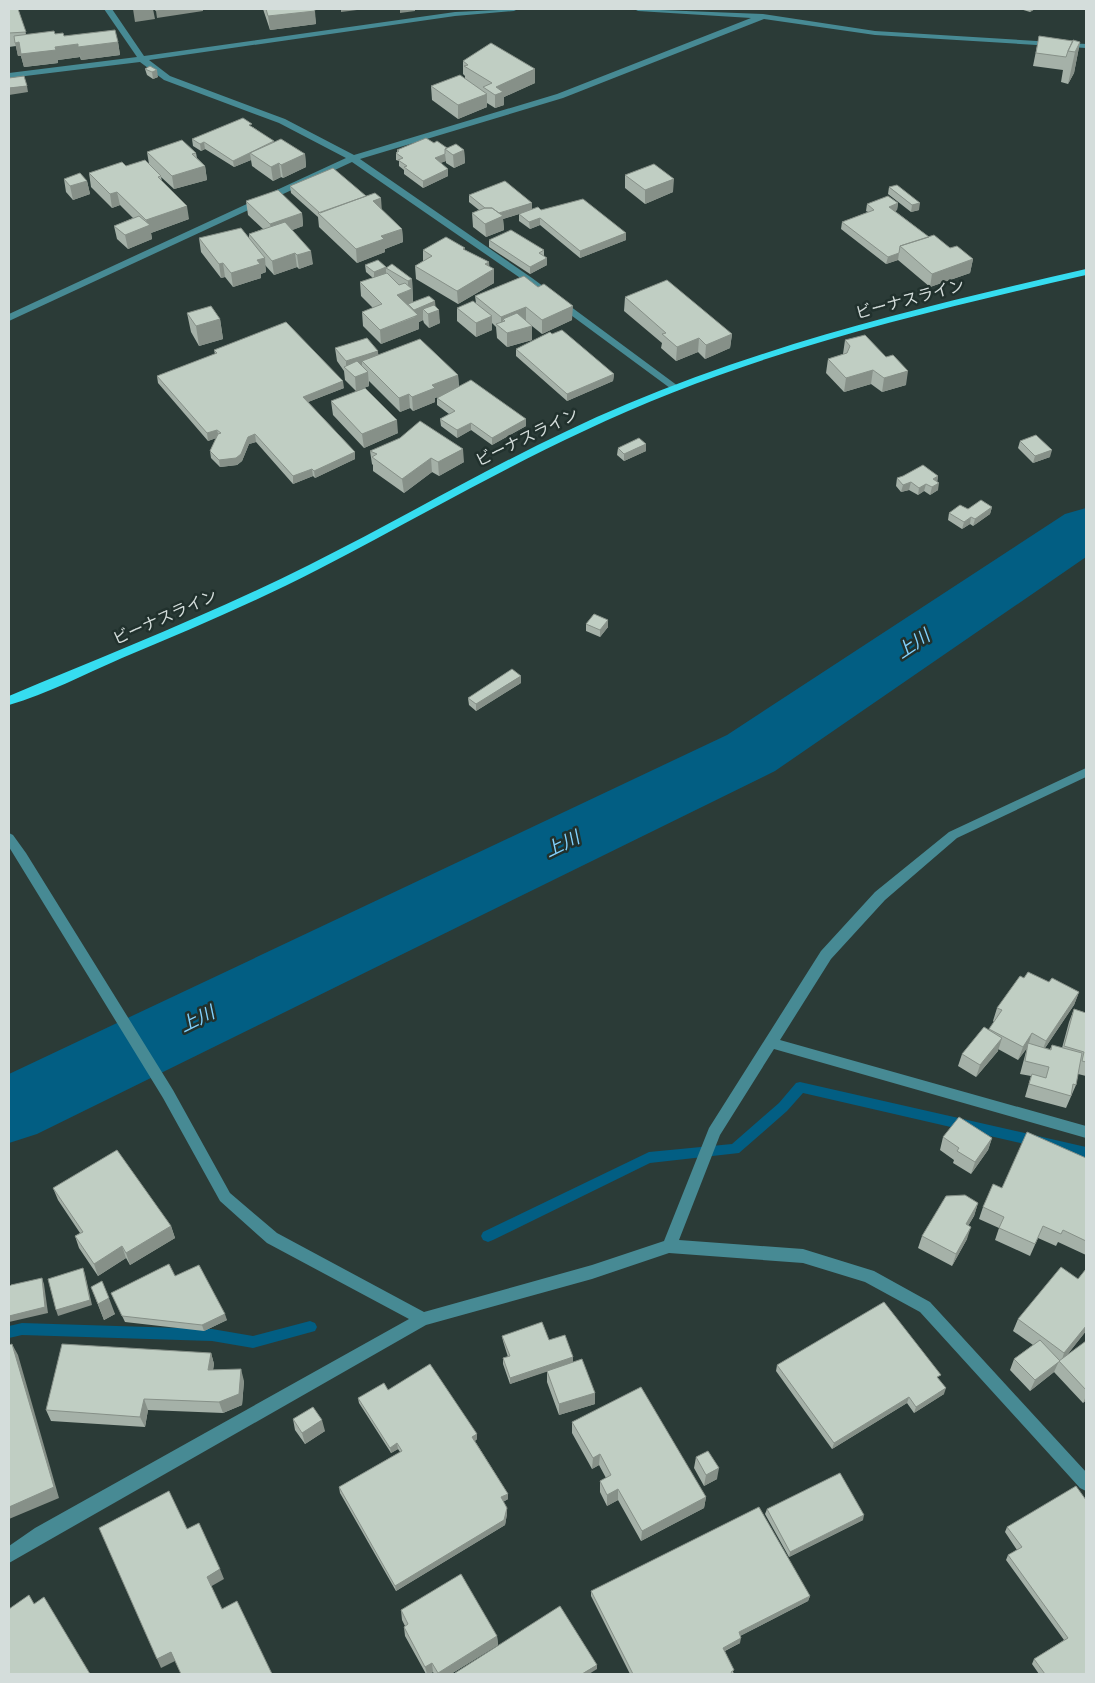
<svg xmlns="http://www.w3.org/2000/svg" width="1095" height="1683" font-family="Cabin,'Noto Sans JP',sans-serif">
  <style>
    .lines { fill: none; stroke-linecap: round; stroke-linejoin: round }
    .stream { fill: #025e83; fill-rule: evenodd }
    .river { fill: #025e83; fill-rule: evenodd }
    .minor { fill: #478a94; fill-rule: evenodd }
    .major { fill: #36ddf0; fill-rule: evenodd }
    .wall { fill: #a5b1a8 }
    .shaded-wall { fill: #869088 }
    .building { fill: #c0cec3; stroke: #869088 }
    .labels { text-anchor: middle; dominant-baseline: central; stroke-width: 5; stroke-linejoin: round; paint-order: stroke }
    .street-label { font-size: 16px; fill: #d4dddb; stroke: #21312d }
    .water-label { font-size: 18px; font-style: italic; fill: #82d1fd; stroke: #21312d }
  </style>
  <rect width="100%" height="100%" fill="#2b3b37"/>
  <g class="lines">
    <!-- stream -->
    <path class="stream" d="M800,1082L1086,1147V1158L803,1093L787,1111L739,1153L650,1163L493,1240L488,1242L483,1240L481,1236L483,1232L649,1152L732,1144L779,1103L796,1083Z
      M310,1321L315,1323L317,1327L315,1331L253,1348L212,1341L22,1335L9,1338V1326L22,1323L212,1329L253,1336Z"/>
    <!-- river -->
    <path class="river" d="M1086,508V557L775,771L37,1134L9,1143V1074L727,735L1065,514Z"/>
    <!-- minor -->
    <path class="minor" d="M104,9H112L144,56L455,12L518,9L514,11L455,16L149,60L170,76L285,119L354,155L557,94L751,18L638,11L634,9L763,14L875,31L1086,44V48L875,35L764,19L563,98L360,159L532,278L678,386V390L674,391L526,282L352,162L9,321V314L346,158L279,123L164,80L140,62L9,78V73L137,57Z
      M1086,768V777L957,838L885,900L831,959L780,1040L1086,1126V1138L774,1049L720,1135L679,1240L803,1249L874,1271L930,1302L1086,1472V1491L1080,1488L920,1312L865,1282L803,1263L669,1253L592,1279L426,1325L9,1563V1546L35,1528L409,1319L267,1243L220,1201L163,1098L9,847V833L13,835L26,853L173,1090L230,1193L277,1233L424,1312L592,1265L664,1241L709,1128L821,951L875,892L949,832Z"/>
    <!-- major -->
    <path class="major" d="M1086,269V275C915,314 743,355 584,431C494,473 408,523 319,569C255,602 189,630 122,658C85,674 47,694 9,705V696C109,654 211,614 309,565C415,512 517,450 627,404C774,342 930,305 1086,269Z"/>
  </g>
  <!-- wall -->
  <path class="wall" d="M9,9H18L26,34H55L64,36L118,42L120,55L81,60L80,57L58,60V63L24,67L21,56H18L16,46L9,47Z
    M263,9H314L316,24L270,30Z
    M1020,9H1035L1030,12Z
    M1039,36L1080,42L1074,73L1068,84L1061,82L1063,70L1033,66Z
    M463,61L535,83L504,97V105L495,108L487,103V107L458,119L432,100L431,86L465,79V76L463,74Z
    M150,66L158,77L153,79L147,75L145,69Z
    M253,127L274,142L305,154L306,167L283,178L281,177L273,181L252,166L251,160L234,167L205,149L201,151L193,146L192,139Z
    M434,143L447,148L464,150L465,163L454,168L446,163V161L440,163L448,176L423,188L404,174V170L399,166V161L396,160V153L397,152V150Z
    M147,152L196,153L197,158L205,166L207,180L174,189L161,177L162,181L189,219L151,233L152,239L128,249L117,239L114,226L133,218L120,205L112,208L91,187L89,173L126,166L149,164Z
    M625,175L673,192L645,204L625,188Z
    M64,179L87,181L90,194L73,200L66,192Z
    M290,186L382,210L402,229L403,242L385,249V252L357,263L319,227L318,217L291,193Z
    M889,187L919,210L911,212L888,194Z
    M469,195L532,209L541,210L626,240L580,258L540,225L530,229L519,221V214L503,219L504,230L486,237L473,227L472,213L479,210L469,202Z
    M246,201L302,213L303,226L292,230L313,264L299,269L297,267L274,275L265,265L266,272L261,274V278L233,287L225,277L221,278L201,252L199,238L249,239V234L263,229L248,215Z
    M898,203L897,210L895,211L929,237L973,259L970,273L930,287L898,260L886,264L841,229L842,222L868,212L866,211L867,204Z
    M489,240L544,250V255L547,265L530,274L489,247Z
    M423,250H465L489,262V267L494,269V283L458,304L416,279L415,266L423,261Z
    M365,265L386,267V268L412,279L413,302L436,306L440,323L429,328L424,323L423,320L419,322V329L381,344L363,326L362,312L373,308L361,296L360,282L373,278L366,272Z
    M524,276L572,320L542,334L532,326V340L507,347L497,338L496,327L492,323V330L476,337L457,321V308L476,303L475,296Z
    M625,297L732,334L730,348L705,359L698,352L676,361L661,348L662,343L624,311Z
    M187,313L220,319L223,339L199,346L191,332Z
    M845,340L906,385L882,392L871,384L844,392L826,373L828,359L843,354Z
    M335,348L378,355L458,375L459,387L526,419V426L492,445L471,430L457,438L441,426L440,419L449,414L437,405V398L443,395L435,398V402L413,411L410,408L400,412L369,381V386L356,391L345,380L344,371L337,361Z
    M516,349L614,374L613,381L567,401L516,356Z
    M214,350L344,388L308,402L355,452V459L315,478L313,476L293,484L256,442L249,444L242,461L237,465L220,467L211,458L210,451L216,438L208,441L158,383L157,376L215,354Z
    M331,401L398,433L364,448L333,415Z
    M1020,441L1050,457L1033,463L1018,448Z
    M618,448L646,451L624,461L617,455Z
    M370,451L464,462L439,476L432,472L404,493L373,471V465L372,464Z
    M938,476L937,482L938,490L930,495L924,491L918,495L909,490L901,492L896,486L897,478Z
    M992,507L990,514L973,526L970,524L962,529L948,520L949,513L968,509Z
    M608,620V627L600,637L586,631V624Z
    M521,683L476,711L469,705L468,698Z
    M1024,978L1049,982L1079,992L1074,1005L1045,1048L1050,1049L1052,1045L1062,1048L1069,1022L1074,1009L1086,1013V1076L1078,1074L1076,1085L1066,1108L1025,1097L1031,1076L1020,1074L1027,1048L1018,1060L998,1049V1051L976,1077L958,1066L962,1054L989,1030L994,1022L993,1021L997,1008Z
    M943,1137L992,1138L988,1150L971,1174L953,1163L954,1160L940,1150Z
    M1086,1158V1255L1058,1242L1056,1246L1038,1238L1030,1256L995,1240L999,1228L979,1219L983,1207L1002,1188Z
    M53,1188L171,1226L175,1238L130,1265L126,1258L98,1276L79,1248L75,1236L80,1233L58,1200Z
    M978,1203L974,1216L968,1226L967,1239L952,1266L918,1248L922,1236Z
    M1086,1269V1331L1066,1356L1086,1341V1400L1083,1403L1054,1372L1030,1391L1010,1370L1014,1359L1033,1345L1013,1331L1018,1319L1078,1279Z
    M175,1276L227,1320L204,1331L125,1322L111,1293Z
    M91,1287L115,1314L104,1320Z
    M502,1336L549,1340L573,1362L595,1393V1404L559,1415L547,1382V1371L510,1384L503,1364V1358L508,1357L503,1341Z
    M211,1353L214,1364L213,1370L244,1381L242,1405L223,1413L148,1410L145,1427L51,1421L46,1410Z
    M777,1365L944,1394L914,1413L907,1403L832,1449L776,1371Z
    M388,1390L477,1439L475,1441L508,1494V1499L503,1502L507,1514L505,1525L396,1591L340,1493L339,1487L400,1452L398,1449L391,1453L359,1403L358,1398Z
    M293,1419L325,1431L305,1444L295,1430Z
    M572,1422L706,1497L704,1508L641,1541L618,1500L607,1506L600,1492V1481L606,1478L599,1465L592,1469L572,1433Z
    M696,1457L717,1479L704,1486L694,1468Z
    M1086,1500V1674H1039L1032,1664L1034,1659L1064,1640L1006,1560L1008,1555L1017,1550L1005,1532L1007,1527Z
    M767,1509L863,1520L789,1557L765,1514Z
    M591,1591L810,1596L808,1601L740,1636V1643L725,1651L734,1674H630L591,1596Z
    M401,1610L497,1636L498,1645L451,1674H434L433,1672L429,1674H426L405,1636L404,1627L405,1626L402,1620Z"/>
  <!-- shaded-wall -->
  <path class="shaded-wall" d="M133,9H153L155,19L135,22Z
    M173,9H203V11L157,18L156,11Z
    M341,9H365L341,12Z
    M400,9H415V11L400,13Z
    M1031,9H1035L1030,12Z
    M315,11L316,24L270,30L268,16Z
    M19,42L55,47L78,44L80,57L58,60V63L24,67L21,56H18L15,43Z
    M118,42L120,55L81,60L78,47Z
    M1080,42L1074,73L1068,84L1075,52Z
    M535,69V83L504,97V105L495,108V95L496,87Z
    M157,70L158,77L153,79L152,72Z
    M27,86L28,92L9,95V88Z
    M487,94V107L458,119V105Z
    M204,142L205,149L201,151L200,144Z
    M464,150L465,163L454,168L453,155Z
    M250,153L251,160L234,167L233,161Z
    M305,154L306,167L283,178L281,165Z
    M445,154L446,161L435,165V158Z
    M279,163L281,177L273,181L271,167Z
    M205,166L207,180L174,189L172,176Z
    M448,169V176L423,188V181Z
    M674,179L673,192L645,204V190Z
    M87,181L90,194L73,200L70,186Z
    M117,192L120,205L112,208L110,194Z
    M381,198L382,212L373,201Z
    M532,203V210L503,219L504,230L486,237L485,224L493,215Z
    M898,203L897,210L888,214L889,207Z
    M920,203L919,210L911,212L912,205Z
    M187,206L189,219L151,233L152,239L128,249L125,235L147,226L146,220Z
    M302,213L303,226L272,238L270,224Z
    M540,218V225L530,229L529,222Z
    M402,229L403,242L385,249V252L357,263L356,249L381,236Z
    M626,233V240L580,258V251Z
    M311,251L313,264L299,269L297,255Z
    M295,253L297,267L274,275L272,261Z
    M899,253L898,260L886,264L888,257Z
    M265,258L266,272L261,274V278L233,287L231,273L257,260Z
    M547,258V265L530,274V267Z
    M973,259L970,273L930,287L932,274Z
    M489,262L490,272L494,269V283L458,304L457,291L485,264Z
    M223,263L225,277L221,278L219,264Z
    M386,267V274L374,279V272Z
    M412,279L413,303L398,309L397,295L408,291V281Z
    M435,301L436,311L439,310L440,323L429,328L428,314L423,309V320L419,322V329L381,344L380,330L415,317L414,310Z
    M573,306L572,320L542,334V320Z
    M526,307V321H505L503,319V330L501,329V317Z
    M492,316V330L476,337V323Z
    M220,319L223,339L199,346L196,326Z
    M532,326V340L507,347V333Z
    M732,334L730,348L705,359L706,345Z
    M699,338L698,352L676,361L677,347Z
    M378,351L379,364L362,361V370L346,369V361Z
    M873,370L871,384L844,392L846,378Z
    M908,371L906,385L882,392L884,378Z
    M368,372L369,386L356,391L355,377Z
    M614,374L613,381L567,401V394Z
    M458,375L459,389L435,398V402L413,411L412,397L432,385Z
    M343,381L344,388L303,404V397Z
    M409,394L410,408L400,412L399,398Z
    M526,419V426L492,445V438Z
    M397,420L398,433L364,448L362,434Z
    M471,423V430L457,438V430Z
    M217,430L219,437L208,441L207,433Z
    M255,434L256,442L249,444L242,461L237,465L220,467L219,460L248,437Z
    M646,444V451L624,461V454Z
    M463,449L464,462L439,476L438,462Z
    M1052,450L1050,457L1033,463L1035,456Z
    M355,452V459L315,478L314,471Z
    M431,458L432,472L404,493L402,479Z
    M312,469L313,476L293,484V476Z
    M938,476L937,483L933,479Z
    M911,482L909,490L901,492L903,485Z
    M939,483L938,490L930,495L932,487Z
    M926,484L924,491L918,495L919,488Z
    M992,507L990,514L973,526L975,519Z
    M971,517L970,524L962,529L964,522Z
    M608,620V627L600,637V630Z
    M521,676V683L476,711V704Z
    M1079,992L1074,1005L1041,1054L1046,1041Z
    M1032,1033L1028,1046V1043L1027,1048L1018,1060L1023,1047Z
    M1002,1038L998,1051L976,1077L980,1065Z
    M992,1138L988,1150L971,1174L975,1162Z
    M978,1203L974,1216L962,1236L966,1224Z
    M171,1226L175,1238L130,1265L126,1253Z
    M971,1227L967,1239L952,1266L956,1254Z
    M122,1246L126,1258L98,1276L94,1264Z
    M83,1268L85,1274L92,1305L58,1316L56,1310Z
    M42,1278L44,1284L48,1313L9,1322V1316Z
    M109,1298L115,1314L104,1320L98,1304Z
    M225,1314L227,1320L204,1331L202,1325Z
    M1086,1326V1331L1061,1363L1064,1353Z
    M12,1344L18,1355L59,1498L9,1519Z
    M211,1353L214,1364L211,1381L208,1370Z
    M573,1357V1363L510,1384V1378Z
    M1059,1361L1054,1372L1030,1391L1035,1380Z
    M241,1369L244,1381L242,1405L223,1413L219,1402Z
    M946,1388L944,1394L914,1413L916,1407Z
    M595,1393V1404L559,1415V1404Z
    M1086,1396V1400L1083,1403Z
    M909,1397L907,1403L832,1449L834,1443Z
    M144,1399L148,1410L145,1427L140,1417Z
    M322,1420L325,1431L305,1444L302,1433Z
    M477,1434V1439L472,1442V1437Z
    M397,1443L398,1449L391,1453L390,1448Z
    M600,1454L599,1465L592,1469L593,1458Z
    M719,1468L717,1479L704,1486L706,1475Z
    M618,1489V1500L607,1506V1495Z
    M508,1494V1499L501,1503V1497Z
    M706,1497L704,1508L641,1541L642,1531Z
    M507,1508V1514L505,1525L396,1591L395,1586Z
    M864,1515L863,1520L789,1557L790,1552Z
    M220,1569L224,1579L210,1587L207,1577Z
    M810,1596L808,1601L738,1637L739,1632Z
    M497,1636L498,1645L451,1674H438V1673Z
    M741,1638L740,1643L722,1652L723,1648Z
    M171,1652L175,1661L161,1668L157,1659Z
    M432,1663L433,1672L429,1674H427L425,1667Z
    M597,1665V1669L589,1674H582Z"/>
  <!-- building -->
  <path class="building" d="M9,9H18L26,32L9,33Z
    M155,9H173L156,11Z
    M266,9H314L315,11L268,16Z
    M115,30L118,42L78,47V44L55,47L56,50L21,54L19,42L15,43L14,36L54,31L55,34L63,33L64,36Z
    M1039,36L1073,41L1068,51L1066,57L1036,53Z
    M1073,40L1080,42L1075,52L1068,51Z
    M491,43L535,69L496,87L503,92L495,95L483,87L492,83L464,66L468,65L463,61Z
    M150,66L157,70L152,72L145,69Z
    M460,75L487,94L458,105L431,86Z
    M24,76L27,86L9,88V78Z
    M243,118L252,124L249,125L274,141L233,161L204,142L200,144L192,139Z
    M426,138L434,143L437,141L447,148L445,149V154L435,158L448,169L423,181L404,167L407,166L398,160L403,158L396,153L399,151L397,150Z
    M281,139L305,154L281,165L279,163L271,167L250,153Z
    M182,140L196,153L192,154L205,166L172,176L147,152Z
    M456,144L464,150L453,155L445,149Z
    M145,160L161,176L158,177L187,206L146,220L117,192L110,194L89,173L122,162L126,166Z
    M654,164L674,179L645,190L625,175Z
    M333,168L366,196L320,213L290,186Z
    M80,173L87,181L70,186L64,179Z
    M505,181L532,203L499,213L492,208H485L469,195Z
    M897,185L920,203L912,205L889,187Z
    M278,190L302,213L270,224L246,201Z
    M375,193L381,198L373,201L402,229L381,236L384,239L356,249L318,213Z
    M888,196L898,203L889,207L929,237L900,246L899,253L888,257L842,222L874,210L867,204Z
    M583,199L626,233L580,251L540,218L529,222L519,214L538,207L541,210Z
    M485,208H492L503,216L485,224L472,213Z
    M139,216L150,225L125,235L114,226Z
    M285,222L311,251L297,255L295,253L272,261L249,234Z
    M241,228L265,258L257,260L260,264L231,273L223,263L219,264L199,238Z
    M511,230L544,250L539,253L547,258L530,267L489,240Z
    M934,235L950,248L957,246L973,259L932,274L900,246Z
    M446,237L465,248L463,249L489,262L485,264L494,269L457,291L415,266L432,256L423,250Z
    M378,260L386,267L374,272L365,265Z
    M392,264L412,279L408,281L386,268Z
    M387,273L399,285L405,283L412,289L397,295L418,315L380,330L362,312L382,304L360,282Z
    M524,276L538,287L544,284L573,306L542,320L526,307L501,317L475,296Z
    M667,280L732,334L706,345L699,338L677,347L662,334L666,333L625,297Z
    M429,296L435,301L414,310L408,304Z
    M473,301L492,316L476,323L457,308Z
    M434,305L439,310L428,314L423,309Z
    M211,306L220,319L196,326L187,313Z
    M517,313L532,326L507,333L496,324L505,321L503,319Z
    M286,322L343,381L303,397L355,452L314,471L312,469L293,476L255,434L248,437L241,454L236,458L219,460L210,451L218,434L221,433L217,430L207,433L157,376L217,353L214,350Z
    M562,330L614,374L567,394L516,349L550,332L552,334Z
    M865,335L886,357L893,355L908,371L884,378L873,370L846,378L828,359L847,353L850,346L845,340Z
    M367,338L378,351L346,361L335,348Z
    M420,339L458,375L432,385L435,388L412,397L409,394L399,398L362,361Z
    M357,361L368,372L355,377L344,367Z
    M471,380L526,419L492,438L471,423L457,430L440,419L455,411L437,398Z
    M365,388L397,420L362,434L331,401Z
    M420,421L463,449L438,462L431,458L402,479L372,457L377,454L370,451L400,438Z
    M1036,435L1052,450L1035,456L1020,441Z
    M639,438L646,444L624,454L618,448Z
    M923,465L938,476L933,479L939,483L932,487L926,484L919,488L911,482L903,485L897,478L903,476Z
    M981,500L992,507L975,519L971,517L964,522L949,513L960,505L968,509Z
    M594,614L608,620L600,630L586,624Z
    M512,669L521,676L476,704L468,698Z
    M1028,972L1049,982L1052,978L1079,992L1046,1041L1032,1033L1023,1047L989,1029L1002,1010L997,1008L1020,976L1024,978Z
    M1074,1009L1086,1013V1062L1082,1061L1084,1052L1064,1046Z
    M984,1027L1002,1038L980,1065L962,1054Z
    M1028,1043L1051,1050L1052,1045L1082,1053L1076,1085L1073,1084L1071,1096L1029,1084L1032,1074L1046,1078L1049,1067L1025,1061Z
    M959,1117L992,1138L975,1162L957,1151L959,1148L943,1137Z
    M1027,1132L1086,1158V1241L1063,1230L1061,1234L1043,1226L1035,1244L999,1228L1004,1217L983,1207L993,1184L1002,1188Z
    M117,1150L171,1226L126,1253L122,1246L94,1264L75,1236L83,1232L53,1188Z
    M965,1195L978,1203L966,1224L971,1227L956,1254L922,1236L946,1196Z
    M169,1264L175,1276L199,1265L225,1314L202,1325L122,1316L111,1293Z
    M1061,1267L1078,1279L1086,1269V1326L1064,1353L1018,1319Z
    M83,1268L90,1300L56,1310L48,1279Z
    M42,1278L45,1307L9,1316V1287L11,1285Z
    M102,1281L109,1298L98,1304L91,1287Z
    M884,1302L941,1375L937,1377L946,1388L916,1407L909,1397L834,1443L777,1365Z
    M542,1322L549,1340L565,1335L573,1357L510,1378L503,1358L510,1356L502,1336Z
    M1040,1340L1060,1361L1035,1380L1014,1359Z
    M1086,1341V1390L1059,1361Z
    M12,1344L54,1487L9,1507V1345Z
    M62,1344L211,1353L208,1370L241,1369L239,1394L219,1402L144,1399L140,1417L46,1410Z
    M582,1359L595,1393L559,1404L547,1371Z
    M430,1364L477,1434L472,1437L508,1494L501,1497L507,1508L504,1520L395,1586L339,1487L402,1451L397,1443L390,1448L358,1398L384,1383L388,1390Z
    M641,1387L706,1497L642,1531L618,1489L607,1495L600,1481L611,1475L600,1454L593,1458L572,1422Z
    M313,1407L322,1420L302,1433L293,1419Z
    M708,1451L719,1468L706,1475L696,1457Z
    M840,1473L864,1515L790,1552L767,1509Z
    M1076,1486L1086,1500V1674H1045L1034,1659L1068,1638L1008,1555L1022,1547L1007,1527Z
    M169,1491L187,1529L199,1523L220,1569L207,1577L222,1609L237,1601L272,1674H181L171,1652L157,1659L99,1528Z
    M759,1507L810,1596L739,1632L741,1638L723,1648L734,1670L731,1672L732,1674H633L591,1591Z
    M461,1574L497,1636L438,1673L432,1663L425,1667L404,1627L408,1624L401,1610Z
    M29,1595L34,1604L44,1597L90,1674H9V1609Z
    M560,1606L597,1665L582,1674H456L455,1673Z"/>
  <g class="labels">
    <!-- street labels -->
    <g class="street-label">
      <text transform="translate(910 299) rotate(-15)">ビーナスライン</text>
      <text transform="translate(527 437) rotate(-26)">ビーナスライン</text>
      <text transform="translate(165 617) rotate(-24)">ビーナスライン</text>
    </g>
    <!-- water labels -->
    <g class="water-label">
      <text transform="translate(913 644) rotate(-34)">上川</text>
      <text transform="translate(562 844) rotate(-26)">上川</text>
      <text transform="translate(197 1019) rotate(-26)">上川</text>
    </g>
  </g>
  <!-- border -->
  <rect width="1095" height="1683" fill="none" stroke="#d4dddb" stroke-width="20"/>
</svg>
